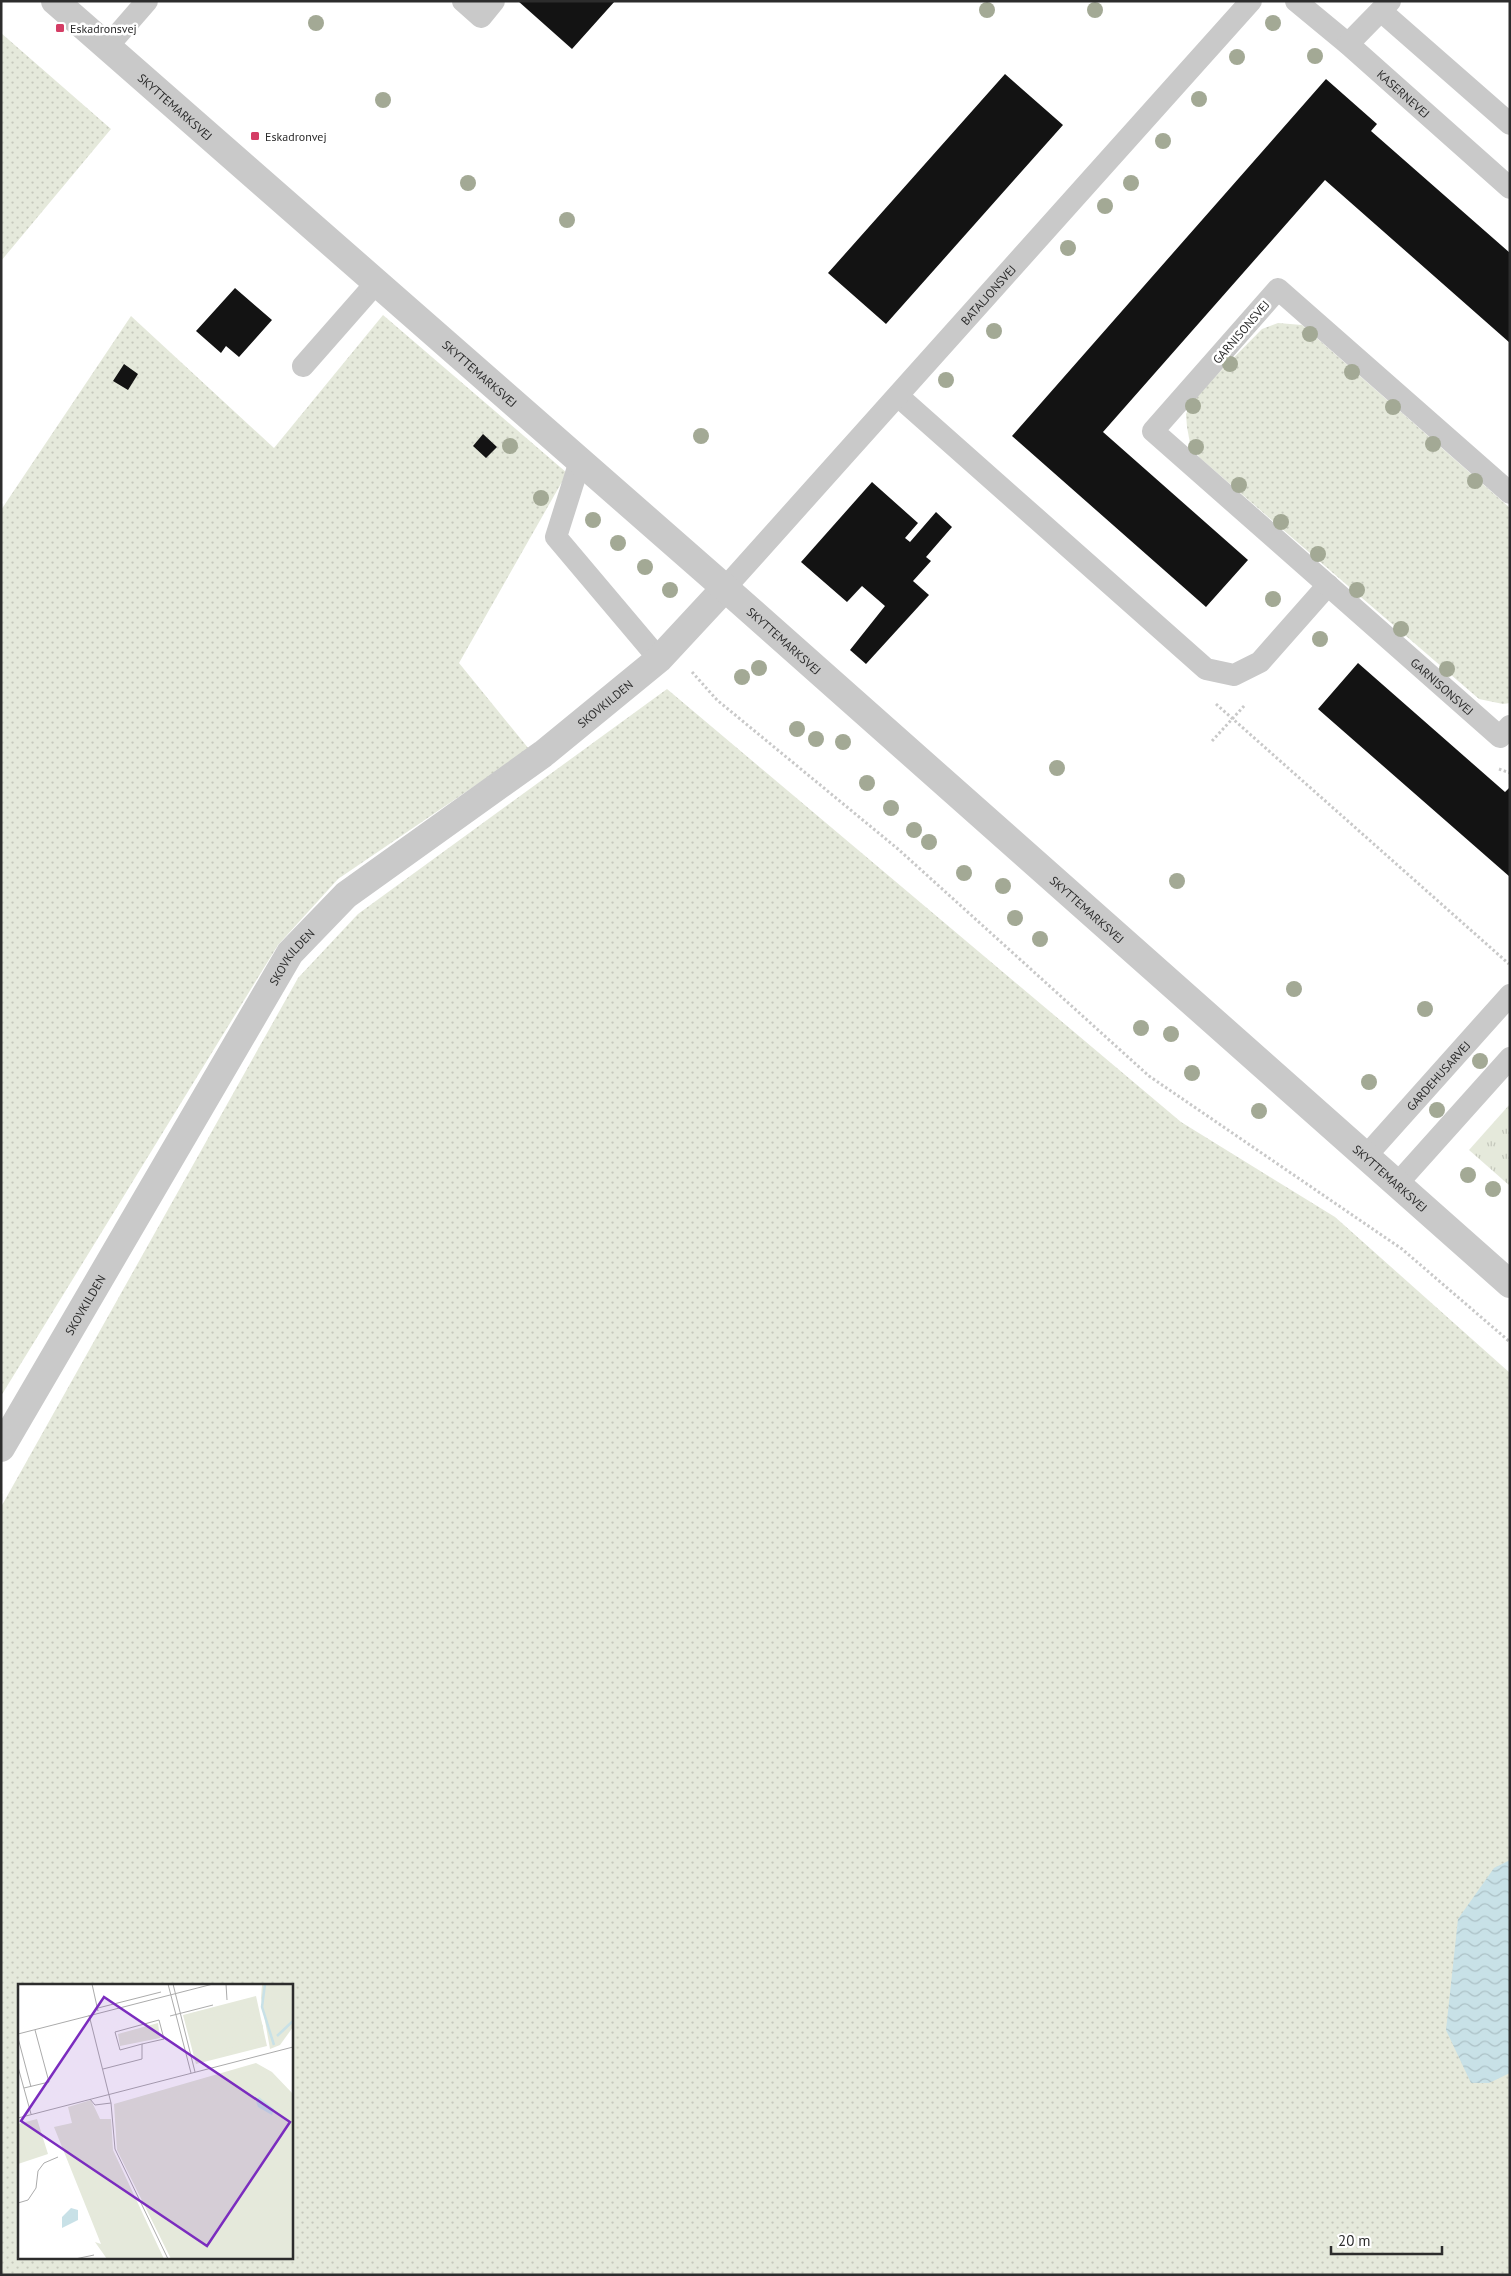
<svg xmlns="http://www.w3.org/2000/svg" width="1511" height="2276" font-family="'PT Sans',sans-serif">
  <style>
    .grass { fill: url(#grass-dots); fill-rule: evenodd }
    .park { fill: url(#park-tufts) }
    .water { fill: url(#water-waves) }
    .building { fill: #131313 }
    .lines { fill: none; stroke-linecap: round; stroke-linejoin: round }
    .path { stroke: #c9c9c9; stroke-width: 3; stroke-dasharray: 2.5 2.5; stroke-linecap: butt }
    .service { stroke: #c9c9c9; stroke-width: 22 }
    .minor { stroke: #c9c9c9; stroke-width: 28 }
    .tertiary { stroke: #c9c9c9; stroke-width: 28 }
    .tree { fill: #a3a995 }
    .poi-dot { fill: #d43d65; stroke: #fff; stroke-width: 2 }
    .labels { text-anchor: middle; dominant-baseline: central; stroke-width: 5; stroke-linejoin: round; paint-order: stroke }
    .poi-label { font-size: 12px; fill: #2c2c2c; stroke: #fff; text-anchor: start }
    .street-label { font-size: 12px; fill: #2c2c2c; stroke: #fff }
    .inset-river { fill: none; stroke: #c8e1e7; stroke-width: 2.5 }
    .inset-road { fill: none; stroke: #ababab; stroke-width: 1 }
    .view { fill: #7b2cbf; fill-opacity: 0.15; stroke: #7b2cbf; stroke-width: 2.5 }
    .inset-edge { fill: none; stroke: #2c2c2c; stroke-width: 2.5 }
  </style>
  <defs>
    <pattern id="grass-dots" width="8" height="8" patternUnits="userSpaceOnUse" patternTransform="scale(1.25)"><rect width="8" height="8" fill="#e5e9db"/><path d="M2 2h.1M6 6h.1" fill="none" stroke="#c5c8bc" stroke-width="1.8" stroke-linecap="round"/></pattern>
    <pattern id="park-tufts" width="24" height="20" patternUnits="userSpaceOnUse" patternTransform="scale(1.25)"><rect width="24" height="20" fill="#e5e9db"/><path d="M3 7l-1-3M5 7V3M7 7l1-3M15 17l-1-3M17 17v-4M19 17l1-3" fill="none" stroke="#c5c8bc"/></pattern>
    <pattern id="water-waves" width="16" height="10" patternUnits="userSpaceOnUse" patternTransform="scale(1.25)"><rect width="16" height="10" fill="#c8e1e7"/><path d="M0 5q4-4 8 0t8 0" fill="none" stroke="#acc1c6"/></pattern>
  </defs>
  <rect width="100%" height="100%" fill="#fff"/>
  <!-- grass -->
  <path class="grass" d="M1,33L111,129L1,261Z
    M383,315L567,473L459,663L529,749L338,879L278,945L1,1396V510L131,316L274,448Z
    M1278,323L1302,325L1510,508V703L1503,704L1479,699L1200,458L1190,443L1187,427L1186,414L1194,398L1262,329Z
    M667,689L1181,1122L1335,1217L1510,1373V2275H1V1507L298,978L358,914ZM19,1985H291V2257H19Z"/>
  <!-- park -->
  <path class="park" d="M1510,1104V1186L1469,1150Z"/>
  <!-- water -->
  <path class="water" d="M1510,1860V2073L1489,2083H1471L1446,2030L1458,1919L1494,1868Z"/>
  <!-- building -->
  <path class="building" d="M518,1H615L572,49Z
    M1005,74L1063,125L886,324L828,273Z
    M1326,79L1377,124L1371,131L1510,253V343L1325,180L1103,432L1248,560L1206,607L1012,436Z
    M235,288L272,320L239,357L226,346L221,353L196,331Z
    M124,364L138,374L128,390L113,381Z
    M483,434L497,447L486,458L473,446Z
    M872,482L918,523L905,538L910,542L936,512L952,527L926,557L931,561L913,581L929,595L866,664L850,650L885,606L862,586L847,602L801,562Z
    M1358,663L1505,792L1510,787V877L1318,709Z"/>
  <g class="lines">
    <!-- path -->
    <path class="path" d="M692,672L717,700L898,849L1149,1076L1402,1249L1510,1342
      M1216,704L1509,964
      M1212,741L1245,705
      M1499,769L1510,773"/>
    <!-- service -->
    <g class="service">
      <path d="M463,1L481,17L494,1"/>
      <path id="s1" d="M1296,1L1348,44L1510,188"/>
      <path d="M1381,11L1510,124"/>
      <path d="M1348,44L1390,1"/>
      <path d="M107,47L147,1"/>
      <path d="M303,366L376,283"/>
      <path d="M898,396L1206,669L1234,675L1260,662L1328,585"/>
      <path d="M580,461L556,537L659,659"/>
      <path id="s2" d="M1510,493L1278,289L1153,431L1500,737L1510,726"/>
      <path id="s3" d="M725,588L1251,1"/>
      <path id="s4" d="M1366,1156L1510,995"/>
      <path d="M1397,1184L1510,1058"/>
    </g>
    <!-- minor -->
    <path class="minor" id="s5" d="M1,1448L290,953L346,895L543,754L659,659L725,588"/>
    <!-- tertiary -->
    <path class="tertiary" id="s6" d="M55,1L725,588L1510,1284"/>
  </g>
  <!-- trees -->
  <g class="tree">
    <circle cx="987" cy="10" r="8"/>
    <circle cx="1095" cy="10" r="8"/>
    <circle cx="316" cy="23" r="8"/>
    <circle cx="1273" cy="23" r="8"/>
    <circle cx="1315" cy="56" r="8"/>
    <circle cx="1237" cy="57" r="8"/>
    <circle cx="1199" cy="99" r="8"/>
    <circle cx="383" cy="100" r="8"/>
    <circle cx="1163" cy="141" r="8"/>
    <circle cx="468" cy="183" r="8"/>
    <circle cx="1131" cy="183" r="8"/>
    <circle cx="1105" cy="206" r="8"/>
    <circle cx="567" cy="220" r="8"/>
    <circle cx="1068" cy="248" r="8"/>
    <circle cx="994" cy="331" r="8"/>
    <circle cx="1310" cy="334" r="8"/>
    <circle cx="1230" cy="364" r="8"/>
    <circle cx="1352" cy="372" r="8"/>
    <circle cx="946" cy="380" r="8"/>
    <circle cx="1193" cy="406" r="8"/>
    <circle cx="1393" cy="407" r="8"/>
    <circle cx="701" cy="436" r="8"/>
    <circle cx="1433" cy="444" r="8"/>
    <circle cx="510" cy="446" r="8"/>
    <circle cx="1196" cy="447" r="8"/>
    <circle cx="1475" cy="481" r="8"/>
    <circle cx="1239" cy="485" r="8"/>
    <circle cx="541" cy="498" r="8"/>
    <circle cx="593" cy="520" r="8"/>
    <circle cx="1281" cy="522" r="8"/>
    <circle cx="618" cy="543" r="8"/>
    <circle cx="1318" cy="554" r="8"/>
    <circle cx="645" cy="567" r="8"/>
    <circle cx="670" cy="590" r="8"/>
    <circle cx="1357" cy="590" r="8"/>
    <circle cx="1273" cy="599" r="8"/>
    <circle cx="1401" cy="629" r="8"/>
    <circle cx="1320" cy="639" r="8"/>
    <circle cx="759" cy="668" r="8"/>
    <circle cx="1447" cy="669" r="8"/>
    <circle cx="742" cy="677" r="8"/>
    <circle cx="797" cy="729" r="8"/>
    <circle cx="816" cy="739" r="8"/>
    <circle cx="843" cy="742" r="8"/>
    <circle cx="1057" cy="768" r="8"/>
    <circle cx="867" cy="783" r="8"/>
    <circle cx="891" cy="808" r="8"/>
    <circle cx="914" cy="830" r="8"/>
    <circle cx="929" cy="842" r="8"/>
    <circle cx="964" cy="873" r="8"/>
    <circle cx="1177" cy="881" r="8"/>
    <circle cx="1003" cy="886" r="8"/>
    <circle cx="1015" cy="918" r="8"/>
    <circle cx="1040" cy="939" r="8"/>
    <circle cx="1294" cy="989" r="8"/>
    <circle cx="1425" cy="1009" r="8"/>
    <circle cx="1141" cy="1028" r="8"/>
    <circle cx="1171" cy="1034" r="8"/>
    <circle cx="1480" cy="1061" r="8"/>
    <circle cx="1192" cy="1073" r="8"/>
    <circle cx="1369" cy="1082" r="8"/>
    <circle cx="1437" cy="1110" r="8"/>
    <circle cx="1259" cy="1111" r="8"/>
    <circle cx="1468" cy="1175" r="8"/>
    <circle cx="1493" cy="1189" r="8"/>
  </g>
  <!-- markers -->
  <g class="poi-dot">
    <rect x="55" y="23" width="10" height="10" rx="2.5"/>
    <rect x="250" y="131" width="10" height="10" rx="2.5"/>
  </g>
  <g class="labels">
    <!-- poi labels -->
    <g class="poi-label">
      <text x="70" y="28">Eskadronsvej</text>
      <text x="265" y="136">Eskadronvej</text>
    </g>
    <!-- street labels -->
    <g class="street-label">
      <text stroke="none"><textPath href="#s1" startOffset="142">KASERNEVEJ</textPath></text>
      <text stroke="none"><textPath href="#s6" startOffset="160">SKYTTEMARKSVEJ</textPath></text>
      <text stroke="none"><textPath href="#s3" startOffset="394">BATALJONSVEJ</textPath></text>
      <text transform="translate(1241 332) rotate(-49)">GARNISONSVEJ</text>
      <text stroke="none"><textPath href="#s6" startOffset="565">SKYTTEMARKSVEJ</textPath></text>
      <text stroke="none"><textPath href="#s6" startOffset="970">SKYTTEMARKSVEJ</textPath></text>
      <text stroke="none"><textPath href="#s2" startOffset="884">GARNISONSVEJ</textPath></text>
      <text stroke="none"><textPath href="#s5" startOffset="976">SKOVKILDEN</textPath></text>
      <text stroke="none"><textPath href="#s6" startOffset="1375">SKYTTEMARKSVEJ</textPath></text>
      <text stroke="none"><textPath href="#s5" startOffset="571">SKOVKILDEN</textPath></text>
      <text stroke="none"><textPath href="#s4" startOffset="108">GARDEHUSARVEJ</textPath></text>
      <text stroke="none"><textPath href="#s6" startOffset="1780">SKYTTEMARKSVEJ</textPath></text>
      <text stroke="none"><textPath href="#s5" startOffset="166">SKOVKILDEN</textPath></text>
    </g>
  </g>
  <!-- overview -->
  <g transform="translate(18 1984)">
    <rect width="275" height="275" fill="#fff"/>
    <path d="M140,39L142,54L102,62L100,50ZM238,79L254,88L275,110V275H153L99,166L96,120ZM73,116L82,135H93L95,166L146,275H89L77,258L83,260L36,143L54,139L50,123ZM19,135L30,170L0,180V140Z" fill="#e5e9db"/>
    <path d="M244,0H275V43L262,61L252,65L243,14Z" fill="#e5e9db"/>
    <path d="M238,12L249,62L178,80L165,31Z" fill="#e5e9db"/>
    <path d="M196,26L197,31L175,37L174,32ZM231,29L240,33L245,42V54L239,62L191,75L178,67L176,50L182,42ZM227,32L237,35L243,47L240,57L235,60L191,67L179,60L182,46Z" fill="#e5e9db" fill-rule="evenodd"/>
    <path d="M241,113L256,125L254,131L240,123L238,117ZM53,224L60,226V236L44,244V233Z" fill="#c8e1e7"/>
    <path class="inset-river" d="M247,0L244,23L256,61M259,52L275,37"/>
    <path class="inset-road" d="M74,0L80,27M150,0L173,89M155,0L177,88M208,0L209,16M80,24L143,8M71,31L93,119L97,165L150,275M152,32L195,21M0,50L195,0M0,54L13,103M0,83L13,130M85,85L124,75V60L146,55L141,36L97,48L102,66L124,60M6,104L31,98L17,46M72,115L77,121L93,119M0,134L275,63M0,219L10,216L18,204L20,187L26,179L40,173M57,275L76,271"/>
    <path class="view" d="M86,13L272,138L189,262L3,137Z"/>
    <rect width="275" height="275" class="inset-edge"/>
  </g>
  <!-- border -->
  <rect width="1511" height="2276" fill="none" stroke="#2c2c2c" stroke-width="5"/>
  <!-- scale -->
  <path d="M1331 2246v8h111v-8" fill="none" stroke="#2c2c2c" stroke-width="2.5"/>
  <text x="1338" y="2246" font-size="15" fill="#2c2c2c" stroke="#ffffff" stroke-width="4" paint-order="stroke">20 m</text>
</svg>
